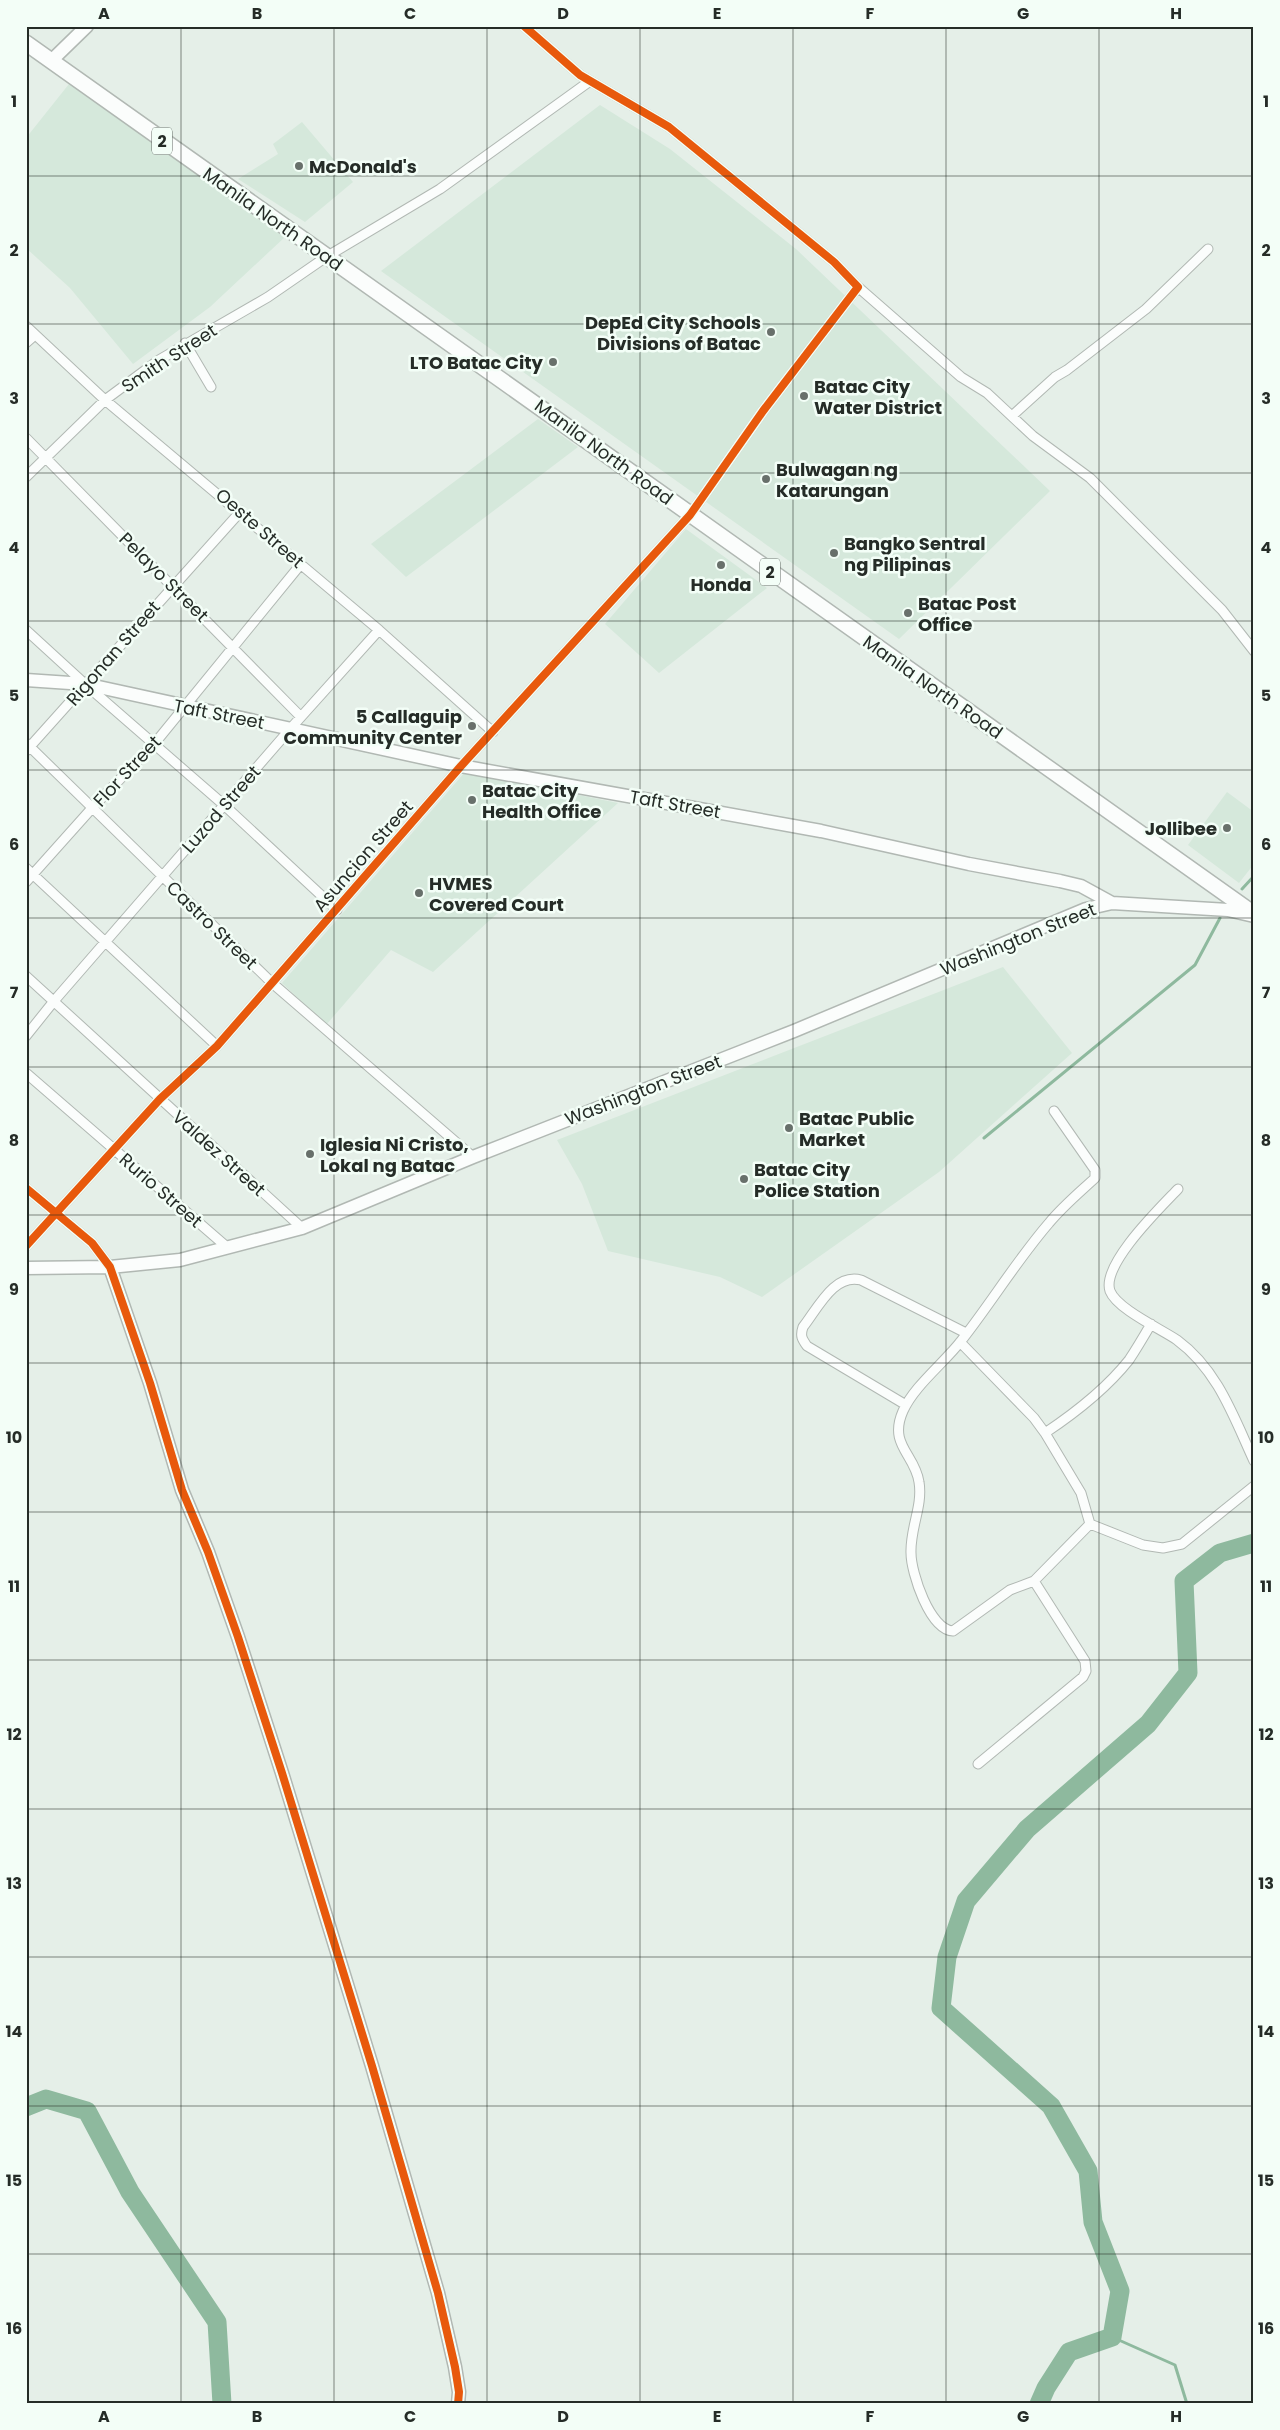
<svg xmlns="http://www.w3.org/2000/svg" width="1280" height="2430" font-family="Poppins,sans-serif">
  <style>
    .built { fill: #d5e8db }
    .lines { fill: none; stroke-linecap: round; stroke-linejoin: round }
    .stream { stroke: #8eb99e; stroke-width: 3 }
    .river { stroke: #8eb99e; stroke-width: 19 }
    .street-casing { stroke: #b1b8b3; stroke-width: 11 }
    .secondary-casing { stroke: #b1b8b3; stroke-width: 15 }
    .highway-casing { stroke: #b1b8b3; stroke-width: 18 }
    .street { stroke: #fbfdfc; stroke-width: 9 }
    .secondary { stroke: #fbfdfc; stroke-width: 12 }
    .highway { stroke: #fbfdfc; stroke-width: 15 }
    .cycleway-casing { stroke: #f3fef7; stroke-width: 11 }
    .cycleway { stroke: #e8590c; stroke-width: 8 }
    .grid { fill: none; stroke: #252c27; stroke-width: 1; stroke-opacity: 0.55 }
    .poi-dot { fill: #68706b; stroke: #f3fef7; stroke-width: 2 }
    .labels { text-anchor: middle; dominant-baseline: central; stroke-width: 5; stroke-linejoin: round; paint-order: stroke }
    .shield { fill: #f3fef7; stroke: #636b65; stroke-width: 1 }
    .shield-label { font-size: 16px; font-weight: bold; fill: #252c27 }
    .poi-label { font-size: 18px; font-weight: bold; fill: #252c27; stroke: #f3fef7; text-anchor: start }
    .street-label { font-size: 18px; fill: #252c27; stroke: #f3fef7 }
    .neatline { fill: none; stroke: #252c27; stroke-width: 2 }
    .grid-label { font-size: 16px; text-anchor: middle; font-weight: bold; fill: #252c27 }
  </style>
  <rect width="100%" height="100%" fill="#e5efe8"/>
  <!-- built -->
  <path class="built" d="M69,84L285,237L210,307L133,364L70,288L26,248V138Z
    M600,105L670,149L796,249L1050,491L899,639L381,271Z
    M302,122L353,182L305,222L238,179L278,154L273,144Z
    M538,419L578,447L406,577L371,544Z
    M686,529L767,588L659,673L605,624Z
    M465,772L618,803L433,972L391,950L326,1025L282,983Z
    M1227,792L1254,812V864L1239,883L1188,845Z
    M1003,967L1072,1053L939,1172L762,1297L720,1277L608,1251L582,1184L557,1140Z"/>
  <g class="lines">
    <!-- stream -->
    <path class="stream" d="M1242,889L1254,876
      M984,1138L1195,965L1220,918
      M1112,2337L1175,2365L1187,2404"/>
    <!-- river -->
    <path class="river" d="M26,2107L46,2099L87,2111L130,2192L217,2322L222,2404
      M1039,2404L1046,2388L1069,2352L1112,2337L1120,2291L1093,2222L1088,2171L1051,2106L941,2008L947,1957L966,1901L1027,1829L1148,1724L1188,1673L1184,1581L1220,1553L1254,1543"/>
    <!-- street casing -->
    <g class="street-casing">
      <path id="street" d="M858,287L961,377L987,393L1033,436L1090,478L1222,610L1254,651
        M26,326L105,400L379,630L493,732
        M26,343L35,335
        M185,343L211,387
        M1013,415L1055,377L1067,370L1146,309L1208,249
        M26,438L301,717
        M26,477L105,400L159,360L268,297L326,257L440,189L590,81
        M26,630L85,684L224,805L337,910
        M26,743L271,982L473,1157
        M26,751L241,511
        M26,868L217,1046
        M26,882L93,807L155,743L301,564
        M26,976L302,1228
        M26,1036L54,1001L291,728L379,630
        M26,1073L228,1248
        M1054,1111L1095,1170V1178C1080,1192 1063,1206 1049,1223C1017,1260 991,1303 961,1341C944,1363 914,1386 903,1411C888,1445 915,1454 919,1482C923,1506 910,1528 911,1553C911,1573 930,1630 953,1631L1010,1590L1034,1581L1090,1524L1143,1545L1163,1548L1182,1544L1254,1486
        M26,1188L92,1243L110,1267
        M1178,1189C1160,1208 1101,1265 1110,1291C1117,1309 1161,1329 1177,1340C1218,1370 1234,1418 1254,1461
        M26,1246L160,1099L217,1046L461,766L690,515L763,411L858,287L834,262L669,127L580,75L524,26
        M960,1342L1034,1418L1045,1433L1081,1493L1090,1524
        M906,1405L807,1346C802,1339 800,1336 803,1327C818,1308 834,1273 861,1280L966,1333
        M1045,1433C1075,1413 1106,1389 1129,1360C1137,1348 1144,1336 1151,1324
        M978,1764L1083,1677L1086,1671L1085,1661L1034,1581"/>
    </g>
    <!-- secondary casing -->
    <g class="secondary-casing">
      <path id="secondary" d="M51,61L87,26
        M26,680L85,684L461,766L821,831L969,864L1060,881L1081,886L1112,903
        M110,1267L150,1383L182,1490L208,1552L238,1637L282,1773L372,2066L438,2293L455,2367L459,2392L458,2404
        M26,1268L110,1267L180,1260L302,1228L473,1157L794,1031L1086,909L1112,903L1228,910L1254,916"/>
    </g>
    <!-- highway casing -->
    <g class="highway-casing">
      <path id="highway" d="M26,43L1254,914"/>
    </g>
    <!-- street -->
    <use href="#street" class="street"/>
    <!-- secondary -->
    <use href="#secondary" class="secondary"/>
    <!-- highway -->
    <use href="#highway" class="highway"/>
    <!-- cycleway casing -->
    <g class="cycleway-casing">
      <path id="cycleway" d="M26,1188L92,1243L110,1267L150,1383L182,1490L208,1552L238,1637L282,1773L372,2066L438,2293L455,2367L459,2392L458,2404
        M26,1246L160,1099L217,1046L461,766L690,515L763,411L858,287L834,262L669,127L580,75L524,26"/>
    </g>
    <!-- cycleway -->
    <use href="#cycleway" class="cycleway"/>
  </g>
  <!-- grid -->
  <path class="grid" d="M181,26V2404M334,26V2404M487,26V2404M640,26V2404M793,26V2404M946,26V2404M1099,26V2404M26,176H1254M26,324H1254M26,473H1254M26,621H1254M26,770H1254M26,918H1254M26,1067H1254M26,1215H1254M26,1363H1254M26,1512H1254M26,1660H1254M26,1809H1254M26,1957H1254M26,2106H1254M26,2254H1254"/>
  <!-- markers -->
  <g class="poi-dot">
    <circle cx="299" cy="166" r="5"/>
    <circle cx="771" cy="332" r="5"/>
    <circle cx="553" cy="362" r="5"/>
    <circle cx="804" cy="396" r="5"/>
    <circle cx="766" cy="479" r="5"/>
    <circle cx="834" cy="553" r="5"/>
    <circle cx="721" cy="565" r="5"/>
    <circle cx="908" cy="613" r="5"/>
    <circle cx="472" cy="726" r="5"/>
    <circle cx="472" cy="800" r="5"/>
    <circle cx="1227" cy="828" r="5"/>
    <circle cx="419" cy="893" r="5"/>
    <circle cx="789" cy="1128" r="5"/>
    <circle cx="310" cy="1154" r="5"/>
    <circle cx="744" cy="1179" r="5"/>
  </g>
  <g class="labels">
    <!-- shield labels -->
    <g class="shield">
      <rect x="152" y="127.5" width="20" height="27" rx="4"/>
      <rect x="760" y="558.5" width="20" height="27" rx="4"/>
    </g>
    <g class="shield-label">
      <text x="162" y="141">2</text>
      <text x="770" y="572">2</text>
    </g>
    <!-- poi labels -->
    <g class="poi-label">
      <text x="309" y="166">McDonald's</text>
      <text x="761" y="322" text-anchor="end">DepEd City Schools<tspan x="761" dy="21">Divisions of Batac</tspan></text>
      <text x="543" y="362" text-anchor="end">LTO Batac City</text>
      <text x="814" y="386">Batac City<tspan x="814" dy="21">Water District</tspan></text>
      <text x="776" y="469">Bulwagan ng<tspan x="776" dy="21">Katarungan</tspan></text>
      <text x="844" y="543">Bangko Sentral<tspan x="844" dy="21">ng Pilipinas</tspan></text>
      <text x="721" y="584" text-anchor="middle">Honda</text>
      <text x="918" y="603">Batac Post<tspan x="918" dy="21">Office</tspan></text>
      <text x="462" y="716" text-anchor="end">5 Callaguip<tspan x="462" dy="21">Community Center</tspan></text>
      <text x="482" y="790">Batac City<tspan x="482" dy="21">Health Office</tspan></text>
      <text x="1217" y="828" text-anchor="end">Jollibee</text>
      <text x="429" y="883">HVMES<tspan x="429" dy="21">Covered Court</tspan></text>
      <text x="799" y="1118">Batac Public<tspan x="799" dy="21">Market</tspan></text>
      <text x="320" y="1144">Iglesia Ni Cristo,<tspan x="320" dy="21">Lokal ng Batac</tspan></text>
      <text x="754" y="1169">Batac City<tspan x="754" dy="21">Police Station</tspan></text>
    </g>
    <!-- street labels -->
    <g class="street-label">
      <text transform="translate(273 219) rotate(35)">Manila North Road</text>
      <text transform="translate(169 358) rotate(-33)">Smith Street</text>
      <text transform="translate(604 452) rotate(36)">Manila North Road</text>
      <text transform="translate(260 528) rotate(41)">Oeste Street</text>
      <text transform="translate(164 577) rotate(45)">Pelayo Street</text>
      <text transform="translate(113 653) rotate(-49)">Rigonan Street</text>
      <text transform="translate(933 687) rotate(35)">Manila North Road</text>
      <text transform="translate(219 714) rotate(11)">Taft Street</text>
      <text transform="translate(127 771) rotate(-47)">Flor Street</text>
      <text transform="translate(675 804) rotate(10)">Taft Street</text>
      <text transform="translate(221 809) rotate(-49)">Luzod Street</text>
      <text transform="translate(363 856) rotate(-49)">Asuncion Street</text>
      <text transform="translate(212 925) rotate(44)">Castro Street</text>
      <text transform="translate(1018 939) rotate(-22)">Washington Street</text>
      <text transform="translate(643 1090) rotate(-21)">Washington Street</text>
      <text transform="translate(219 1153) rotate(42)">Valdez Street</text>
      <text transform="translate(161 1190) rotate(41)">Rurio Street</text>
    </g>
  </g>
  <!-- border -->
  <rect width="1280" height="2430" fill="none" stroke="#f3fef7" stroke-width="55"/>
  <rect x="28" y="28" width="1224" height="2374" class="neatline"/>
  <g class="grid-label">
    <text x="104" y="19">A</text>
    <text x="257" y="19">B</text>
    <text x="410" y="19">C</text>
    <text x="563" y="19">D</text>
    <text x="717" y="19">E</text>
    <text x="870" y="19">F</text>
    <text x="1023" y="19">G</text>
    <text x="1176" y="19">H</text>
    <text x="14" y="107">1</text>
    <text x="1266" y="107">1</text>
    <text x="14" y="256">2</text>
    <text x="1266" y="256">2</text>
    <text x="14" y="404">3</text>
    <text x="1266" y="404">3</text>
    <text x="14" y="553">4</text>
    <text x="1266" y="553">4</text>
    <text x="14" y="701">5</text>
    <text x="1266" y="701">5</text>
    <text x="14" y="850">6</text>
    <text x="1266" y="850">6</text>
    <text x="14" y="998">7</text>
    <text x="1266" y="998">7</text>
    <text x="14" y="1146">8</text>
    <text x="1266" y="1146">8</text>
    <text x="14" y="1295">9</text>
    <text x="1266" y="1295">9</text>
    <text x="14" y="1443">10</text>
    <text x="1266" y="1443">10</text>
    <text x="14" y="1592">11</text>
    <text x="1266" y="1592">11</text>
    <text x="14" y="1740">12</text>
    <text x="1266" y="1740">12</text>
    <text x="14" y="1889">13</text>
    <text x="1266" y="1889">13</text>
    <text x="14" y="2037">14</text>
    <text x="1266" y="2037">14</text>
    <text x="14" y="2186">15</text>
    <text x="1266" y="2186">15</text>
    <text x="14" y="2334">16</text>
    <text x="1266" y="2334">16</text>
    <text x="104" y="2422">A</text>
    <text x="257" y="2422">B</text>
    <text x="410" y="2422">C</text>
    <text x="563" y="2422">D</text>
    <text x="717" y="2422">E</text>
    <text x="870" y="2422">F</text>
    <text x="1023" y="2422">G</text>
    <text x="1176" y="2422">H</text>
  </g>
</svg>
